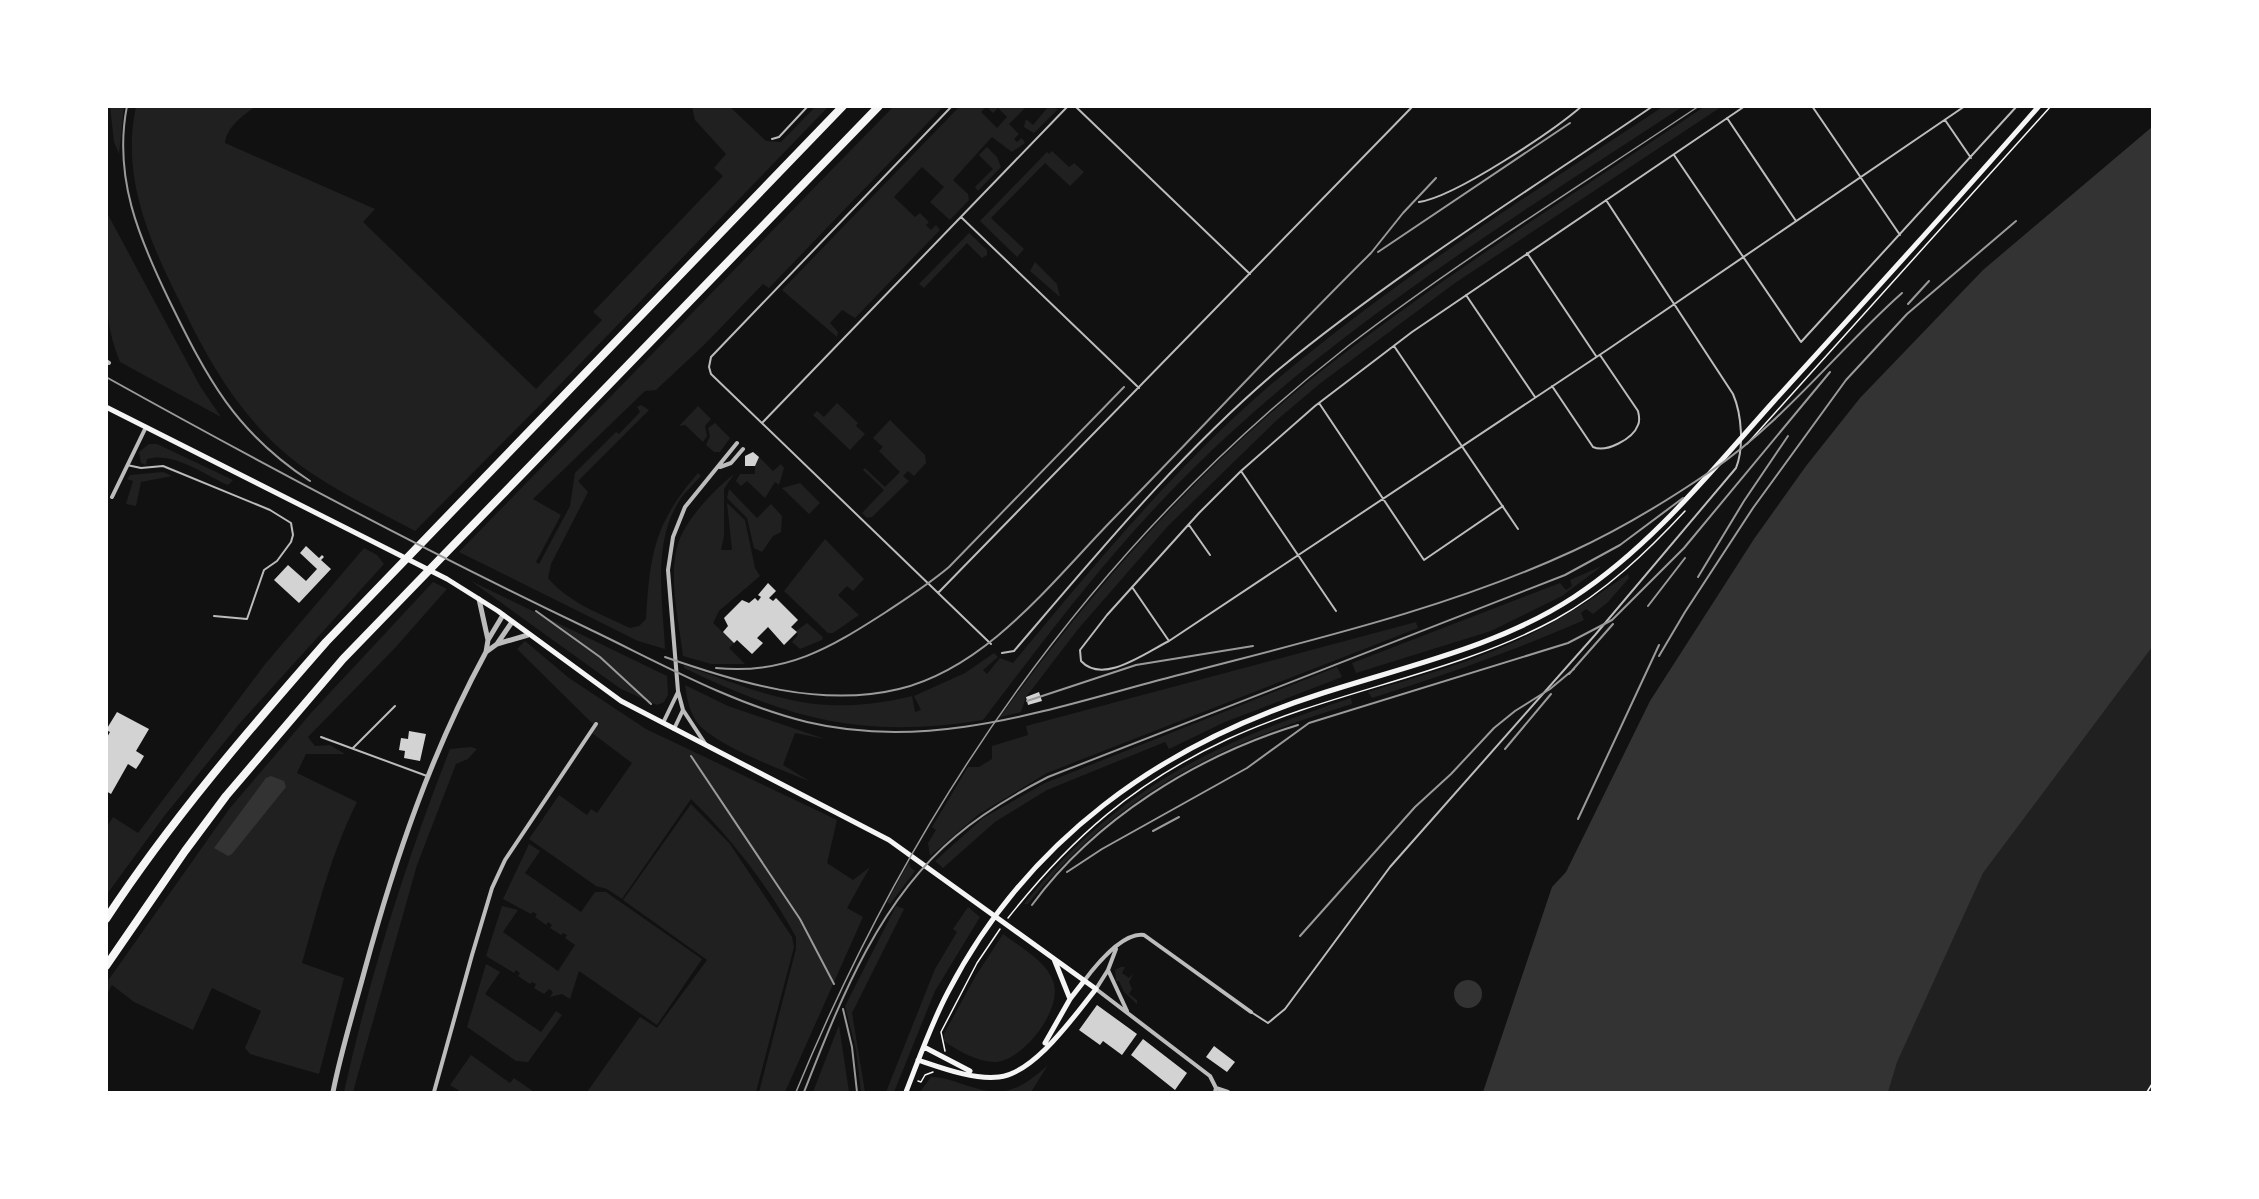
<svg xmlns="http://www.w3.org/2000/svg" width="2259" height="1199" font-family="'Crimson Pro',serif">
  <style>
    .green { fill: #202020 }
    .water { fill: #333 }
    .building { fill: #d3d3d3 }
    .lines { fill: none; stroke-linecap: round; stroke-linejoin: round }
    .path { stroke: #f5f5f5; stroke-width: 1.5 }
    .service { stroke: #bcbcbc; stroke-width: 2 }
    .minor { stroke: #bcbcbc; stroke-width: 4 }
    .tertiary { stroke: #bcbcbc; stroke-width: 5 }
    .secondary { stroke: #f5f5f5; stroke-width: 5 }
    .motorway { stroke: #f5f5f5; stroke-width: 8 }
    .tram { stroke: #9a9a9a; stroke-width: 1.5 }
    .rail { stroke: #9a9a9a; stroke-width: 2 }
  </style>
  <rect width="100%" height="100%" fill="#111"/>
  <!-- green -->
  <path class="green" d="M110,106L124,107L119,154L114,142Z
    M960,106L986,107L981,112L997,128L1007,117L998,108L993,113L987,107H1026L1009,124L1019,134L1014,139L1017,142L1022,138L1025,143L1012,152L992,137L953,180L968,194L969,200L950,220L930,202L944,187L922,167L894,197L915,217L920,213L929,222L926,225L931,230L936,225L940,230L855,318L842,310L830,323L838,332L837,337L782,290Z
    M1664,106L1682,107C1498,228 1306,345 1155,508C1093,574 1038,648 983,720C862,739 793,720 684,668V665C769,696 819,719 912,696L915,712L921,710L914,696L965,673L994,653L998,657L983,670L987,674L1000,658L1013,663C1093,567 1173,469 1268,387C1391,282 1529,195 1664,106Z
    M136,107H255C243,115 226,128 225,143L375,209L363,222L536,389L602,320L593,312L723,176L714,168L726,154L695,120L692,107H730L766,141L781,142L815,107H828L547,398L415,531C367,505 315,482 276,445C235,406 208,360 184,310C152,247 120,179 136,107Z
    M893,107H943L769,288L763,284L704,345L656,390L645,391L533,499L561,515L536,562L539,564L570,506L575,473L616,432L619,434L640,412L637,407L641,405L649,410L578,481L588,492L551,564L548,578C569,603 601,614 630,628L639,626L646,619C650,554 654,524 698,473L701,476C694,484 685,492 679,501C652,544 663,601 665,649L638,641L459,552Z
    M1048,107L1058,109L1034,133L1024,127L1026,119L1033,125Z
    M1704,107H1721L1455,283L1322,382L1278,419L1168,526L1079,628L1026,697L1021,712L1000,717C1088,595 1191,476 1309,381C1434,281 1571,196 1704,107Z
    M987,147L997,157L1001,167L978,191L975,187L993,169L979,155Z
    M1052,151L1069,167L1074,163L1084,172L1070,186L1045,163L991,218L1024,249L1017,257L980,221L1047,152L1049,154Z
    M106,211L200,386L221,417L120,362C100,315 106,261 106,211Z
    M969,233L987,250V255L982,258L967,243L924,288L919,284Z
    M1035,262L1057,284L1060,297L1030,271Z
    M837,403L858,423L856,426L865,434L850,450L813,415L817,411L824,417Z
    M698,406L711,419L705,426L707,436L703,442L685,425L679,426Z
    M2152,406V1092H1689Z
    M890,420L925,455L926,463L914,476L908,471L903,476L909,481L872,517L867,518L862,513L884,490L863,470L865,468L885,487L900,472L879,451L883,447L873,438Z
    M715,423L730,438L720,452H714L706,445L710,436L708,428Z
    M149,444H157L233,480L228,485C205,475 173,451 147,459L146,465L141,463L139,452Z
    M759,457L773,471L781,464L784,468L779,485L775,482L765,498L747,481L741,486L736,481L740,474H755V461Z
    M163,472L172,476L141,482L136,506L126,504L133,481L127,479L130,475Z
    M734,474L724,489V536L721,550H732L727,503L745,520L755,568L760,576L719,611L713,623L734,643L729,648L745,664H711L683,656C679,621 667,575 679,541C687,518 715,489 734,474Z
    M800,483L820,503L809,514L782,488Z
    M729,489L757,518L771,504L782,516L781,532L773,536L762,552L754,548L747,518L727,498Z
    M825,539L864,579L853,591L847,586L838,595L859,615L833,633H828L784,591Z
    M364,548L377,555L384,564L240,723L165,815L107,894V827L113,817L138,833L266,663Z
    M1602,566L1562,596L1491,631L1356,673L1352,663L1560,583L1566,590L1572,586L1570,580Z
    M1628,574L1629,578L1608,602L1593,614L1586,609L1581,613L1584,620C1514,651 1444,675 1372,698L1368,692C1420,676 1472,662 1521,639C1559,621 1594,598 1628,574Z
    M471,581L667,676L668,695L664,702L657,705L621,689Z
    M433,582L447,589L394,649L308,737L315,746L330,745L345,754H306L297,773L357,802C331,854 318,907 302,963L344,978L319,1074L250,1054L245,1048L261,1011L212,988L193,1030L134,1002L112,985L107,994V982L230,808L311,713Z
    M1416,622L1418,628L1047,773L979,814L930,856L928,843L936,830L932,827L968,767H979L992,759V746L1028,735L1026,726Z
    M807,623L823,637L822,640L800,649L792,642L798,635L796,631Z
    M525,641L569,678L646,729L837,820L827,863L853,880L870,867L847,908L863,917L785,1092H759L796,949V937C768,886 732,839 691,799L622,899L607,889L596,886L529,839L559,795L587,815L591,809L597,813L632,763L592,733L596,727L517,649Z
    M1337,667L1342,677L1225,722L1169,749L1165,742L1047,790L995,822L943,868L935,861L983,818L1045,783Z
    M685,685L728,706L825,739L795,733L783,765L811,782C783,770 713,745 696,721C689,710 687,698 685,685Z
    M1351,698L1352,704C1217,745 1118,793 1028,904H1024C1116,789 1213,743 1351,698Z
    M471,747L477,749L468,759L456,764L417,865L353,1092H344C370,975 406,861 450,749Z
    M691,804L730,844L792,937L794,947L756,1092H587L640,1017L657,1028L707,960L623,900Z
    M529,844L540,851L525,873L581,912L595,892H606L702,959L657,1025L579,971L570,999L562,994L550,997L553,992L549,989L544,994L534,988L536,984L532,982L530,984L518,976L520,973L516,970L514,973L486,956L502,906L518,910L503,932L558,971L575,945L565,938L567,935L563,933L561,935L550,928L552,925L548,922L546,925L535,917L537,914L533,912L531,914L503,899Z
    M909,862L910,867L915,871L890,904L887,902Z
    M896,906L904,909L852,1013L865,1092H861L856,1050L845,1006Z
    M968,907L980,917L935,991L894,1092H886L935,969L957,932L953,929Z
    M1003,934C1020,947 1046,961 1053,981C1064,1008 1023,1062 994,1062C976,1061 958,1051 944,1041V1034L975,977Z
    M486,964L500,972L485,994L541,1032L556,1011L562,1015L528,1062L516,1061L467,1027Z
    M1121,967H1125L1122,973L1129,978L1134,973L1129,982L1132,989L1129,994L1137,1000V1004L1124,992L1119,981H1116L1115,970Z
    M839,1025L849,1092H813Z
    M471,1055L510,1083L514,1078L534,1092H461L450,1085Z
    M1048,1065L1031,1092H920L931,1077C946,1077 957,1083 972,1087C1006,1099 1023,1087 1048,1065Z"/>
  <!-- water -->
  <path class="water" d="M2152,127V647L1983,873L1897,1062L1888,1092H1483L1552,887L1566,872L1650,701L1754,539L1806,466L1860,398L1983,270Z
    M271,776L284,781L286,787L232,854L228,856L214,848L266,778Z
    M1454 994a14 14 0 1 1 28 0a14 14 0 1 1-28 0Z"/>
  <!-- building -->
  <path class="building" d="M753,452L759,457L755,466H745V456Z
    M306,546L319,558L322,555L324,557L321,560L331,569L299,603L274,580L288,565L306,581L317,569L300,553Z
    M768,583L776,591L769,598L773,601L776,598L798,620L791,627L797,632L784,645L768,627L757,638L763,643L752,654L737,640L734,643L723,632L728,626L724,618L742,600L749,603L755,598L758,601L761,597L758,595Z
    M1039,692L1042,701L1028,705L1026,697Z
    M117,712L149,729L136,751L144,756L140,763L136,769L128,764L111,794L106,791V739L110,732L106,730Z
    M409,731L426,734L420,761L404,758L405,751L399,750L401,738L408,739Z
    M1097,1005L1137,1034L1122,1055L1103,1041L1100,1045L1079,1030Z
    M1143,1039L1187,1073L1175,1090L1131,1055Z
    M1214,1046L1235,1062L1227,1072L1206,1057Z"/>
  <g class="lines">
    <!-- path -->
    <path class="path" d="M1747,444L2051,106
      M1008,918C1072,837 1134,783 1228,739C1334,690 1453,675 1556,619C1605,592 1647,552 1685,511
      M945,1051L941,1032L977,963L1000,929
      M918,1081L921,1082L925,1075L933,1072
      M2147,1092L2152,1084"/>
    <!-- service -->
    <path class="service" d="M952,106L711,357L709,367L711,374L991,644
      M1075,106L1250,274
      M1745,106L1412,332L1315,406L1241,471L1199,513L1107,615L1080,650L1081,661C1103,685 1145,653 1169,641L1607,350L1965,106
      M1812,106L1900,235
      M1727,118L1796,221
      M1945,120L1971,158
      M772,139L779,137L808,106
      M1674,155L1801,342L2017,106
      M1419,202C1455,197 1553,131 1582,106
      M961,217L1139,388
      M1527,253L1596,356
      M1466,295L1535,397
      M1394,346L1518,529
      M1552,386L1593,447C1606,453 1633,439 1638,425C1640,421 1639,415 1638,411L1600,355
      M1319,403L1424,560L1503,506
      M762,423L1068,106
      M127,465L141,468L163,466L270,510L291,523L293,535L291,542L277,561L264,570L247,619L214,616
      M1241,471L1336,611
      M1189,525L1210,555
      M1132,587L1169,641
      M938,593L1413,106
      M1002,653L1014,651C1097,554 1180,453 1278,370C1396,273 1527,192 1653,106
      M321,737L427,776
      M353,748L395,706
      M1251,1012L1268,1023L1285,1009L1390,867L1595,635L1736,468C1744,448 1742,415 1733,394L1606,200"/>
    <!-- minor -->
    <path class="minor" d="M106,361L109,363
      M720,467L731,463L743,449
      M112,497L146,427
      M683,710L706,745
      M663,723L678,692
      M674,729L683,710L678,691L668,570L673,537L685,507L737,443
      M1116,949L1108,970L1096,989L1210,1076L1216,1088L1215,1092
      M1108,970L1127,1011
      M1084,981C1096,965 1123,932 1144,935L1251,1012
      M1216,1088L1228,1092
      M434,1092L472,955L492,888L505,860L596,724"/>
    <!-- tertiary -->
    <path class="tertiary" d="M479,599L488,640
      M497,644L528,635
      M486,652L497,644L512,622
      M333,1092C341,1051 354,1010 365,969C395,859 431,753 486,652L488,640L503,615"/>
    <!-- secondary -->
    <path class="secondary" d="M106,407L447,579L498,611L621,701L889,840L1096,989C1074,1016 1035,1073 999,1077C974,1080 942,1068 918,1060
      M1054,959L1070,999
      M1045,1043L1070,999L1084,981
      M924,1047L970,1071
      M906,1092C919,1059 931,1024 948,992C1027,840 1160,745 1320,694C1406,666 1498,647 1574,597C1652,546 1712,470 1774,401C1863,303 1952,206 2039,106"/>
    <!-- motorway -->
    <path class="motorway" d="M106,919C171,820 248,731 326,642L843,106
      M106,966L185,851L226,796L343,659L879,106"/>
    <!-- tram -->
    <path class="tram" d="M796,1092C917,798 1096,543 1348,346C1460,260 1581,185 1699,106"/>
    <!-- rail -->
    <path class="rail" d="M127,106C113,177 139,238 169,300C207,378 235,432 310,481
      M1378,252L1570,123
      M1908,304L1929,281
      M106,377C264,465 423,550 587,628C658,662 730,703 807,722C932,752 1052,708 1171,677C1307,641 1445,610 1573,551C1621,529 1667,501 1711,471C1783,422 1838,350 1902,293
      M1698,577L1744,501L1788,436
      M1648,606L1685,558
      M536,611L600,657L651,704
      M1659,656L1685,612L1753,508L1846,380L1907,314L2016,221
      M665,657C739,683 821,708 899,689C989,667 1053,580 1116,516C1201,429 1284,339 1371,253L1403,213L1436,178
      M716,668C786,675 830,648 886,612C907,598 929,584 949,567L1124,387
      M1569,674L1613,624
      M1027,701L1136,665L1253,646
      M1505,749L1551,694
      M691,756L800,919L834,984
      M1578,819L1659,645
      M1153,831L1179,817
      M1067,872L1102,849L1247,768L1309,723L1568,643L1612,620L1684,548L1830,372
      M1032,905C1095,819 1197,756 1298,725
      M1300,936L1415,807L1451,774L1494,728L1515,711L1550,689L1574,669
      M843,1009L852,1047L857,1092
      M804,1092C840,1001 878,901 956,836C984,812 1015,794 1048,777L1565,575L1620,545L1683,498"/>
  </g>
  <!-- border -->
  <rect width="2259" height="1199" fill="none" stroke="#ffffff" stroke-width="216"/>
</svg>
